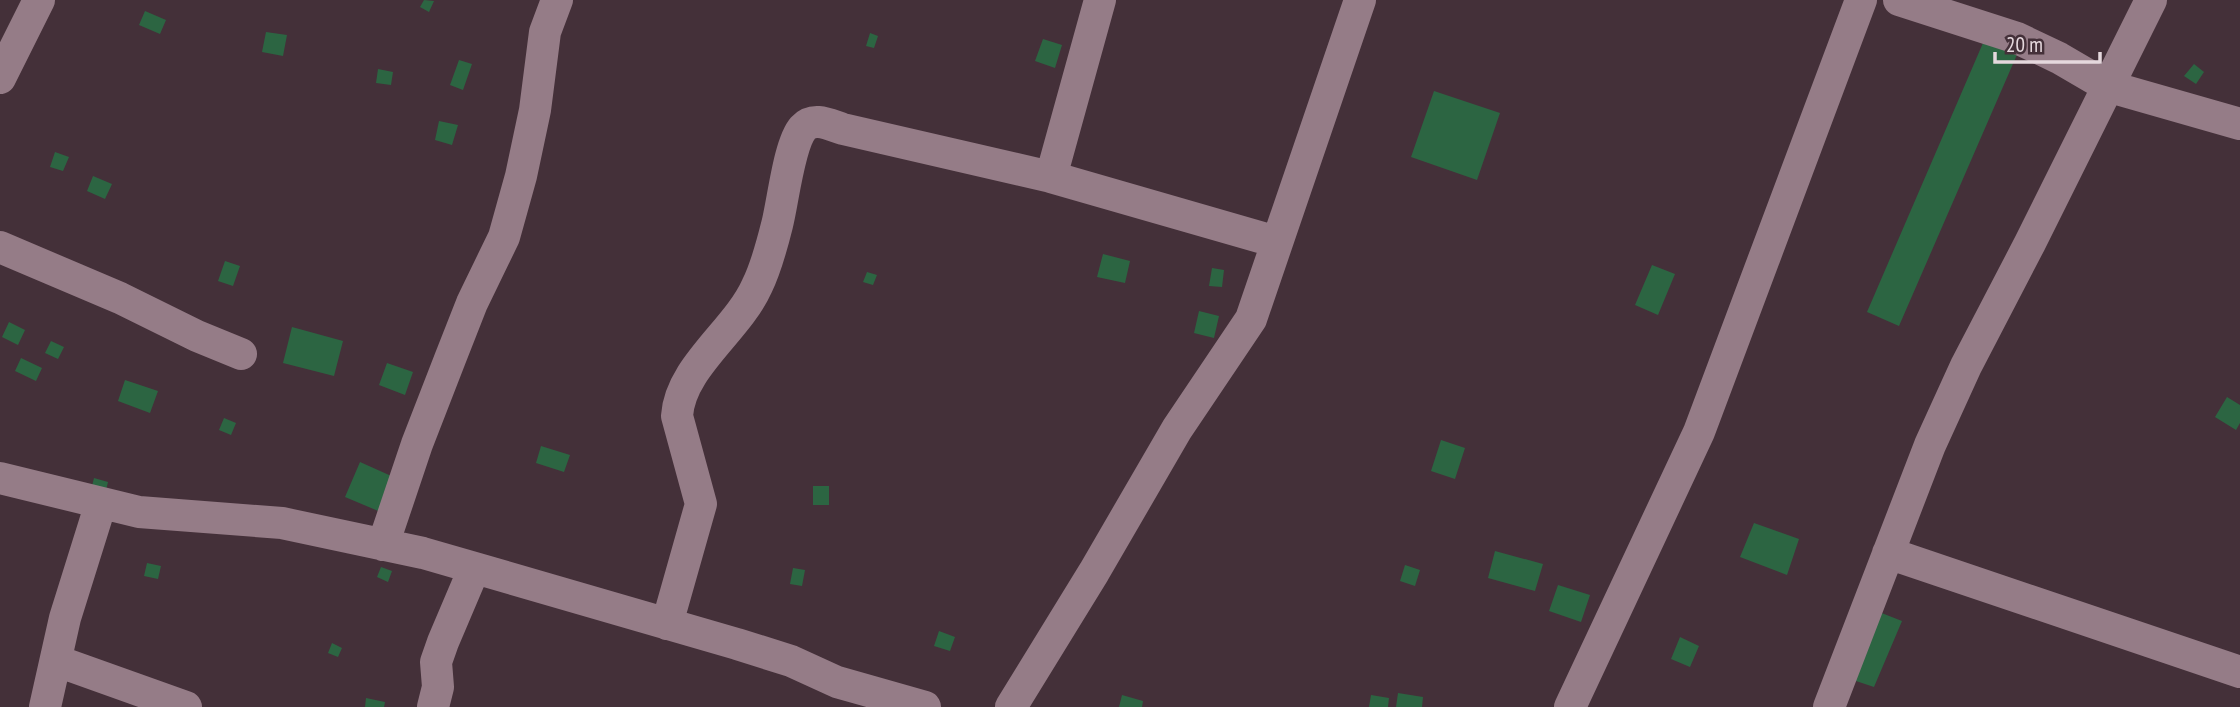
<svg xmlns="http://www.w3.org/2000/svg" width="2240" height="707" font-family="'PT Sans Narrow',sans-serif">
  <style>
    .building { fill: #2c6542 }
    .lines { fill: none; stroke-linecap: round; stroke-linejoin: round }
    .street { stroke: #957c87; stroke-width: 32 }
  </style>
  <rect width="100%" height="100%" fill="#443039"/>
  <!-- building -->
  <path class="building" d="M424,0L434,1L429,12L420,7Z
    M145,11L166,20L160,34L139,25Z
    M266,32L287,35L283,56L262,52Z
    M870,33L878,36L874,48L866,46Z
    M1986,36L2019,50L1899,326L1867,312Z
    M1043,39L1062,45L1055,68L1035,61Z
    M459,60L472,64L463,90L450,85Z
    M2194,64L2204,72L2196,84L2184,76Z
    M378,69L393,72L391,85L376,83Z
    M1434,91L1500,113L1477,180L1411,157Z
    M439,121L458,125L452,145L435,140Z
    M55,152L69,157L63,171L50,167Z
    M93,176L112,184L105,199L87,191Z
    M1103,254L1130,261L1125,283L1097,277Z
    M225,261L240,266L233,286L218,281Z
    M1652,265L1675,274L1658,315L1635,305Z
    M1212,268L1224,270L1222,287L1209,286Z
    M867,272L877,275L873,285L863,282Z
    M1199,311L1219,316L1214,338L1194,333Z
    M9,322L25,330L18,345L2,337Z
    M292,327L343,341L334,376L283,363Z
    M51,341L64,347L58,359L45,353Z
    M21,358L42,368L36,381L15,371Z
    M387,363L413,372L405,395L379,385Z
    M125,380L158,391L150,413L118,401Z
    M2227,397L2240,405V423L2236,430L2215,417Z
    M224,418L236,423L231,435L219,430Z
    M1441,440L1465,448L1455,479L1431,471Z
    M541,446L570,455L564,472L536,463Z
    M360,462L398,479L383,513L345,497Z
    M94,478L108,482L105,494L91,490Z
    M813,486H829V505H813Z
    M1754,523L1799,539L1787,575L1740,557Z
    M1495,551L1543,564L1535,591L1488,578Z
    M147,563L161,566L158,579L144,576Z
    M1405,565L1420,570L1415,586L1400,581Z
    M381,567L392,571L388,582L377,577Z
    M793,568L805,570L802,586L790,584Z
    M1558,585L1590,595L1581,622L1549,611Z
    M1879,612L1902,621L1874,687L1850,679Z
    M939,631L955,637L950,651L934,646Z
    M1680,637L1699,646L1690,667L1671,659Z
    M332,643L342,648L338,657L328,653Z
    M1398,693L1423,697L1422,707H1396Z
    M1122,695L1143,701L1142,707H1119Z
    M1371,695L1389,698L1388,707H1369Z
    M366,698L385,702L384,707H365Z"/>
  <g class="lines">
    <!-- street -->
    <path class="street" d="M1899,0L2017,38L2059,58L2107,86L2240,124
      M0,78L39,0
      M1051,177L1100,0
      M0,247L120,298L197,336L241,354
      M0,478L139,512L282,523L423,553L737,644L791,661L837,682L925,707
      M383,545L417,444L450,359L472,303L504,237L521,176L535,110L545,32L557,0
      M1888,553L2240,672
      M667,624L701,504L677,416C680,367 737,331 757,286C766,268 772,245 777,225C783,202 789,144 803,128C814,116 830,125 843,129L1051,177L1277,242
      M57,661L186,707
      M45,707L65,618L101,503
      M433,707L438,687L436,662L443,642L474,569
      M1011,707L1094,572L1177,429L1251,319L1360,0
      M1570,707L1699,432L1861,0
      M1829,707L1930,445L1966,366L2030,243L2151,0"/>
  </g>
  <!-- scale -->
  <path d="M1995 52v10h105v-10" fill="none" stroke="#e5d8dd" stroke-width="3.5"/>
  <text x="2006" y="52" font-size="21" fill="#e5d8dd" stroke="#443039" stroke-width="5" paint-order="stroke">20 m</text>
</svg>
